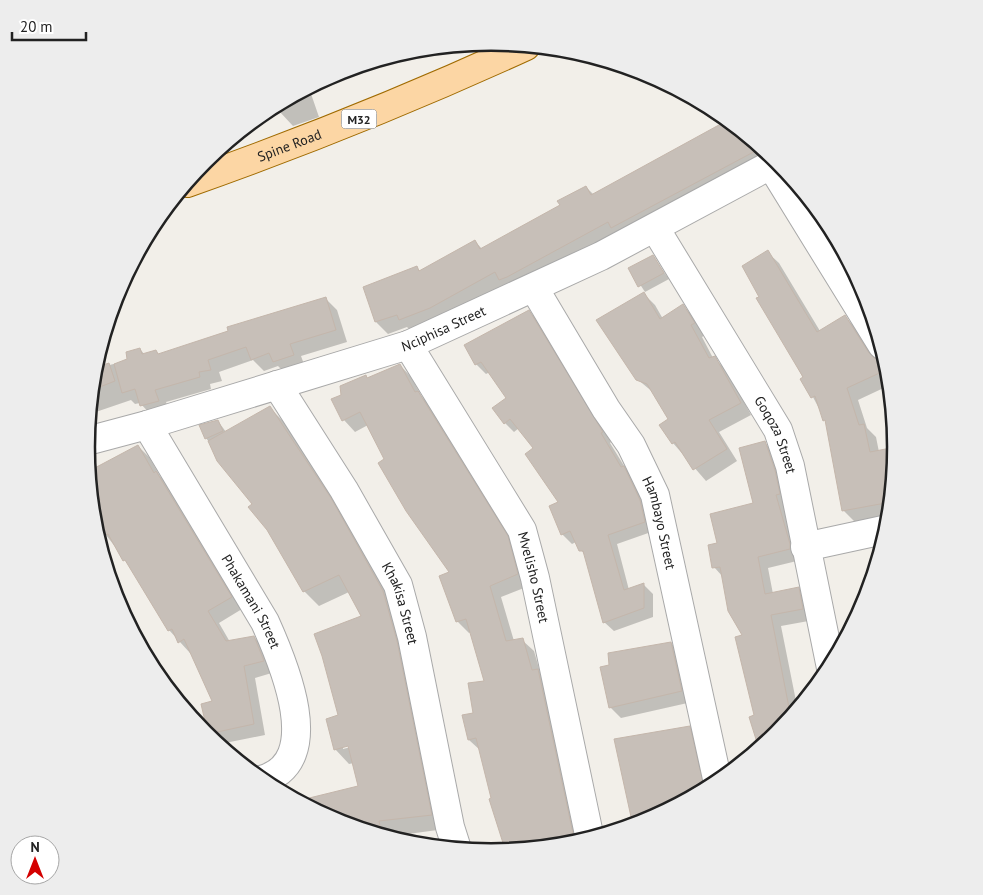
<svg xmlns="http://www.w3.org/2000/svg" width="983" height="895" font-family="'PT Sans',sans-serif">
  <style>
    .shadow { fill: #0003; fill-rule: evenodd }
    .building { fill: #c7bfb8; stroke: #c4b6ab }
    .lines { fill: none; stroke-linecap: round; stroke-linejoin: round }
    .minor-casing { stroke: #a9a9a9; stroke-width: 30 }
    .major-casing { stroke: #a06b00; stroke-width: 30 }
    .minor { stroke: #fff; stroke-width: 28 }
    .major { stroke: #fcd6a4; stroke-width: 28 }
    .labels { text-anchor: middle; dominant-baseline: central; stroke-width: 5; stroke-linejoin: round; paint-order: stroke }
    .shield { fill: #fff; stroke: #646464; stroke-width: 1 }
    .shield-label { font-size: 12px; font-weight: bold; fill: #222 }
    .street-label { font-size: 14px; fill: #222; stroke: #fff }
    .rim { fill: none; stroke: #222; stroke-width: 2.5 }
  </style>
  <rect width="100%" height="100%" fill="#f2efe9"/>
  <!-- shadow -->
  <path class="shadow" d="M309,88L319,117L293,126L279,111L257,119L267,111Z
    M730,122L775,159L512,292L505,285L443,320L412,332L407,327L388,334L376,322L365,288L416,268L420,271L475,241L482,249L562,206L586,187L594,195Z
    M767,252L779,263L820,331L845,317L857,329L876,360L889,370L890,385L858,400L867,428L876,437L879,452L896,449L890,516L855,522L843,510L827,424L761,297Z
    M653,257L669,279L645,292L630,269Z
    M644,294L655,305L663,319L683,306L694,317L705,335L702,337L713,358L726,369L751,415L719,432L737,461L706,481L673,443L661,425L670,419L654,393L637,379Z
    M325,298L337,310L347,342L301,356L305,367L286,374L278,366L264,371L253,360L219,372L222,381L210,384L211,389L166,402L170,413L153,417L140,403L135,404L131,400L90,414L94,369L129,360L140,349L145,355L156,351L159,355Z
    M529,311L538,321L611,442L610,443L626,469L633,476L649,511L654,531L617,544L629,590L644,585L653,594V617L614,631L604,622L586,557L576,542L572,544L562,534L560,503L535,449L519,428L514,432L505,423L508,398L490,372L486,374L476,364L466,346Z
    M400,365L411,377L422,397L429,403L519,549L529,586L501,597L514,641L522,640L534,651L540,672L549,682L584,841L570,845L511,851L504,842L481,751L469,740L474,714L486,682L471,632L469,633L458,622L451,573L368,425L355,432L344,420L343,396L367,379Z
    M270,408L284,422L345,514L397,607L445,829L393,836L394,839L336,822L288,796L299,793L306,800L360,787L354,763L349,764L335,749L340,716L362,617L349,592L319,606L304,591L254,504L206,438L218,421L226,432ZM354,744L355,746L343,749V746Z
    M765,443L776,454L801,560L768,568L773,594L798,588L810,600L814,620L781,626L797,706L801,705L778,734L759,749L751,718L756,716L744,636L723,577L714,567L719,544L754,504Z
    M138,446L149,457L160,476L167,484L242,609L219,623L230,642L254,637L265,648L275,672L255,678L265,735L220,744L209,733L214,702L192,652L190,653L169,630L130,566L106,535L102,500L89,472Z
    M863,608L856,621L854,609Z
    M671,643L682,654L692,702L621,718L610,707V666Z
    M689,728L701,739L711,787L646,822Z"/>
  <!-- building -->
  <path class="building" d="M728,120L761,148L611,228L608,222L507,277L499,280L495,272L430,308L399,320L397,315L375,322L363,287L417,266L419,271L475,240L480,249L560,205L557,201L586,186L591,195Z
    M768,250L817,332L845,315L869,353L874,358L881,360L886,370L847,388L859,425L864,424L870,452L896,447L891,502L842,511L825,420L823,421L815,396L811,398L800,379L803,377L756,298L759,297L742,266Z
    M653,255L664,273L638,287L628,268Z
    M644,292L660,319L683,304L695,323L691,325L709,358L715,356L741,403L709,420L727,449L693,470L675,442L672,444L659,425L668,419L647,384L636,380L596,320Z
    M326,297L336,330L290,344L294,355L273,362L269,353L251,360L246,347L208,360L211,370L199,372L200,377L155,390L159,401L140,406L135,389L122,393L114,364L127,359L126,352L140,348L142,354L156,350L158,354L228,331L227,327Z
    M529,310L603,432L601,433L621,467L624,466L640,500L645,522L608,535L624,590L644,583V608L603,623L583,551H579L570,531L561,535L549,506L558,502L525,454L533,448L510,419L504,424L492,408L506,398L481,362L475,365L464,345Z
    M109,363L115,381L92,390L94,368Z
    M400,364L415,392L418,391L508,536L518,574L490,586L506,641L523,638L532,670L538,669L575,843L510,851L508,842L503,843L489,799L491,798L476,738L468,740L462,715L473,713L468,683L484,681L466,619L456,622L439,576L449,572L406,511L378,463L384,459L360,412L342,421L331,399L341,395L340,386L366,375L367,378Z
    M270,406L331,498L383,591L397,641L432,815L379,821L382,835L336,822L297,801L358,786L348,746L334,750L326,719L338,715L322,656L314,634L361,616L339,575L303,592L267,530L248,507L252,504L217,461L208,441Z
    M218,420L223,431L205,439L199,425Z
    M765,441L775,470L780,494L776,495L790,544V549L758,557L765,594L799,587L803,609L771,615L791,718L778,734L759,749L749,717L754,715L735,637L742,635L728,611L720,567L712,568L708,545L717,543L710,514L753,503L739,448Z
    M138,445L154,473L156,471L232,597L208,611L226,641L254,636L264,661L244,666L254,724L208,734L201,704L212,701L184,639L178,643L172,629L168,631L125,560L123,561L108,534L105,535L93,516L92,504L100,500L90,480L89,471Z
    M671,642L682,691L609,708L600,667L609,665L608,653Z
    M690,726L705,791L646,822L633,826L614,739Z"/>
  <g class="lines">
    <!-- minor casing -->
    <g class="minor-casing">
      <g id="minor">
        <path d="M771,165L882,345"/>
        <path id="s1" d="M655,228L778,430L790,466L831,668"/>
        <path id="s2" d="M534,288L606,409L631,445L655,495L718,783"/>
        <path id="s3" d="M408,345L522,530L535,578L590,839"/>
        <path id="s4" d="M277,385L344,490L398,585L412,637L450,827L457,849"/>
        <path id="s5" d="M147,425L265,622C283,662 327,763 261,780"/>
        <path id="s6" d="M87,441L147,425L408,345L601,256L778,161"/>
        <path d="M805,547L888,529"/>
      </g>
    </g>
    <!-- major casing -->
    <g class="major-casing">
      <g id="major">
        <path id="s7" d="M187,183C303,142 415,97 526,46"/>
      </g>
    </g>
    <!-- minor -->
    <use href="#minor" class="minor"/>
    <!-- major -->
    <use href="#major" class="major"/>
  </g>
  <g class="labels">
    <!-- shield labels -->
    <rect class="shield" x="341.5" y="109.5" width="35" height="19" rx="4"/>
    <g class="shield-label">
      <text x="359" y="119">M32</text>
    </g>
    <!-- street labels -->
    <g class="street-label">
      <text stroke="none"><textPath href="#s7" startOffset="109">Spine Road</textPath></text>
      <text stroke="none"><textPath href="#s6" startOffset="374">Nciphisa Street</textPath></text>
      <text stroke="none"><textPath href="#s1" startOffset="240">Goqoza Street</textPath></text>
      <text stroke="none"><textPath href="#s2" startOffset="268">Hambayo Street</textPath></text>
      <text stroke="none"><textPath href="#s3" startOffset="266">Mvelisho Street</textPath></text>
      <text stroke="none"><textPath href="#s5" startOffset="205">Phakamani Street</textPath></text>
      <text stroke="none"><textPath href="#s4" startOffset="252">Khakisa Street</textPath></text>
    </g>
  </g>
  <!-- crop -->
  <path d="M0 0H983V895H0ZM95 447a396 396 0 1 1 792 0a396 396 0 1 1-792 0Z" fill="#ededed" fill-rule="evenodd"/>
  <path class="rim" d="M95 447a396 396 0 1 1 792 0a396 396 0 1 1-792 0Z"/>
  <!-- north arrow -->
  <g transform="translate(35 860)"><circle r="24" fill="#ffffff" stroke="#a7a7a7"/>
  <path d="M0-4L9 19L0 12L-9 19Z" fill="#d40000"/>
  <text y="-8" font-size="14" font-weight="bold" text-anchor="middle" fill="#222222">N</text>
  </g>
  <!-- scale -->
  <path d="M12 32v8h74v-8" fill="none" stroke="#222222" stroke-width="2.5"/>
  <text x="20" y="32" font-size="15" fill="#222222" stroke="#ffffff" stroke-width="4" paint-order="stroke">20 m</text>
</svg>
